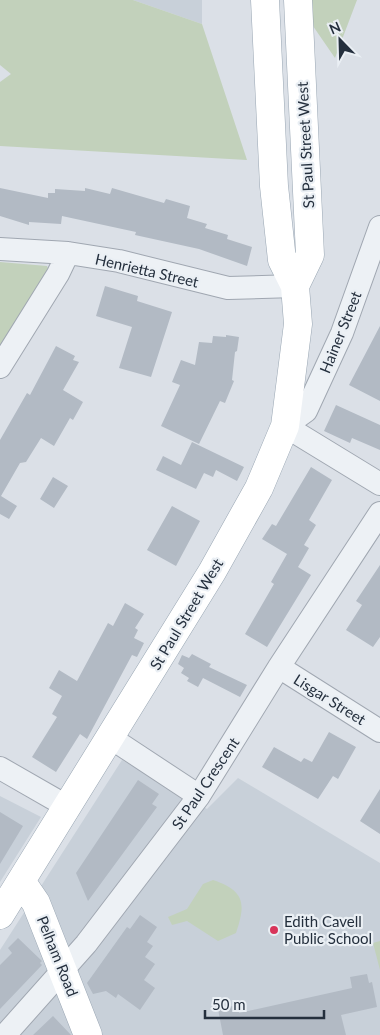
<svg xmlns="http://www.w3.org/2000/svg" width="380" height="1035" font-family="Lato,sans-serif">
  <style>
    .built { fill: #c8d0d9 }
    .green { fill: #c2d1bb }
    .building { fill: #b2bac4 }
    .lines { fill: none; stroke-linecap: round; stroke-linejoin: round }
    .minor-casing { stroke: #a0a7b1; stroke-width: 24 }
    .major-casing { stroke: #99a6b3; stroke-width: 29 }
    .minor { stroke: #edf1f5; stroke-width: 22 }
    .major { stroke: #fff; stroke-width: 28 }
    .poi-dot { fill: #d8345a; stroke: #eaeff4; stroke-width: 2 }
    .labels { text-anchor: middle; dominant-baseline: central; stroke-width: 4.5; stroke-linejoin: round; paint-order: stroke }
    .street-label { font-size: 15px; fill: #242f3d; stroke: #eaeff4 }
    .poi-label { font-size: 15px; fill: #242f3d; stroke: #eaeff4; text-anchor: start }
  </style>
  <rect width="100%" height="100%" fill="#dbe0e7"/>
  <!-- built -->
  <path class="built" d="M133,0H202V24Z
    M122,760L207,809L238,778L380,863V1035H0V950Z
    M0,796L41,817L0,882Z"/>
  <!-- green -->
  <path class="green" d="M0,0H133L202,24L247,160L0,146V82L11,74L0,65Z
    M308,0H357L335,58L304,13Z
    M0,262L47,266L50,273L0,354Z
    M213,880C245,891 246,903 236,933L218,941L187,921L172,925L168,917L187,909L203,884Z
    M380,941V970L373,943Z"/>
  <!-- building -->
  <path class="building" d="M0,188L48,198V193H55V189L85,191V188L110,194L112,188L164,203L166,199L190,206L187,218L207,224L205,228L228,235L227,239L252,247L247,266L199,249L135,235L136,232L62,216L61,224L29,222V225L0,216Z
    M105,286L138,296L137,301L172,312L151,377L119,368L132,327L96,316Z
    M380,326V401L349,385Z
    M226,335L239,337L237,351L235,352L232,380L234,381L225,403L220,401L199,444L161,426L180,385L172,382L181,360L195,365L199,342L212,343L213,336L226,337Z
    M56,346L75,356L73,360L79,362L63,390L83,402L73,420L70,418L54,446L41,438L26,462L20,463L1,496L17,506L9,519L0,514V440L27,393L30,395Z
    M336,405L380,425V450L352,438L350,443L324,431Z
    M192,442L244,467L237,481L216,470L213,477L204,473L196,489L156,470L163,456L181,465Z
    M311,467L332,480L309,520L316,525L304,545L309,548L298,567L311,575L267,647L245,634L274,584L271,582L287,554L262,539L272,524L276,526Z
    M53,477L68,486L54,508L40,499Z
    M172,506L200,521L176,566L147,550Z
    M380,565V637L373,647L346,630L362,605L356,601Z
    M125,603L144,614L135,628L138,630L134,638L144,643L137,657L132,655L87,739L80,734L56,772L32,757L57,717L52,714L62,696L49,688L59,670L77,681L108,623L113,626Z
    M192,654L211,664L209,667L247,685L240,697L203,678L198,687L187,681L189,678L181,673L184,668L178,664L182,655L189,658Z
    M329,732L356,747L338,779L333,776L318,799L262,767L274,747L301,762L304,758L312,762Z
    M138,780L159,794L152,804L157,807L88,901L76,873Z
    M380,789V834L360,821Z
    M0,812L23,826L0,864Z
    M140,915L157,927L147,942L153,946L145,957L155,964L144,980L155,988L140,1010L118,994L116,998L106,991L93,994L87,983L127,927L130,929Z
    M18,938L42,961L40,963L42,965L0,1009V965L12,953L8,948Z
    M367,974L369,983L372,982L377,1007L341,1015L346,1035H223L218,1009L238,1005L239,1013L352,988L350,977Z
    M53,1016L71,1035H33Z"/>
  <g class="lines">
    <!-- minor casing -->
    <g class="minor-casing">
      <path id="minor" d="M380,227L342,333L306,411L285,426L380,484
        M0,249L68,253L119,261L228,288L295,286
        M0,367L58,274L68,253
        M279,667L380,731
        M111,738L199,796
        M0,768L68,807
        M5,1035L86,944L199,796L279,667L380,513"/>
    </g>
    <!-- major casing -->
    <g class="major-casing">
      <path id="major" d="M295,286L310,255L298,0
        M21,881L36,903L88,1035
        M0,915L212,572L259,488L285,426L298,324L295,286L282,260L274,186L265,0"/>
    </g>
    <!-- minor -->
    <use href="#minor" class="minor"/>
    <!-- major -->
    <use href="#major" class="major"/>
  </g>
  <!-- markers -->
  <circle class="poi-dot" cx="274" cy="930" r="5"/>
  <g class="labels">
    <!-- street labels -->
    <g class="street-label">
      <text transform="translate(305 145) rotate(-93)">St Paul Street West</text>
      <text transform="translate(147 270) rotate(13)">Henrietta Street</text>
      <text transform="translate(340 332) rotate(-68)">Hainer Street</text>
      <text transform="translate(186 614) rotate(-59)">St Paul Street West</text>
      <text transform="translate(330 699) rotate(32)">Lisgar Street</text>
      <text transform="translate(205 783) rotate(-56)">St Paul Crescent</text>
      <text transform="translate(58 956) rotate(68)">Pelham Road</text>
    </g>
    <!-- poi labels -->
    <g class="poi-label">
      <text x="284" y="921">Edith Cavell<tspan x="284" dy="17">Public School</tspan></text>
    </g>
  </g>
  <!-- north arrow -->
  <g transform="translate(340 40) rotate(337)" stroke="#eaeff4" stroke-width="4" paint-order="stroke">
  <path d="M0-4L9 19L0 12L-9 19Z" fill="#242f3d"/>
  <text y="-8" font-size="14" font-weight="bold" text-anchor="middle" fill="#242f3d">N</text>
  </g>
  <!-- scale -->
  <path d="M205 1010v8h119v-8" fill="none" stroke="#242f3d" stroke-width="2.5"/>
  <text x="212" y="1010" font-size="15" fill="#242f3d" stroke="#eaeff4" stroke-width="4" paint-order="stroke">50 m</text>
</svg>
